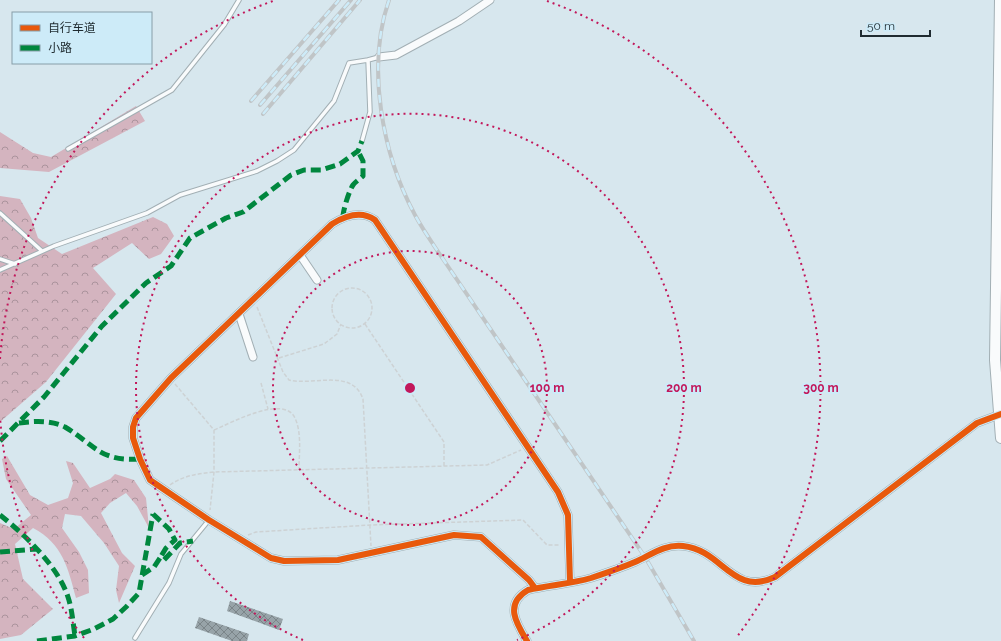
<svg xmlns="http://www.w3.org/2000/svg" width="1001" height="641" font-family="Raleway,'Noto Sans SC',sans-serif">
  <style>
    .forest { fill: url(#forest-crowns) }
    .building { fill: url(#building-cross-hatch) }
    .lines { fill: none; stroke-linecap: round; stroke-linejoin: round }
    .service-casing { stroke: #a2afb4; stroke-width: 5.5 }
    .minor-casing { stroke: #a2afb4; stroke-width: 9 }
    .secondary-casing { stroke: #a2afb4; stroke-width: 12 }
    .path { stroke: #cdd2d4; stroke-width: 1.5; stroke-dasharray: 4 2; stroke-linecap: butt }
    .service { stroke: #f9fbfc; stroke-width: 3.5 }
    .minor { stroke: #f9fbfc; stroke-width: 7 }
    .secondary { stroke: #f9fbfc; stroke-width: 10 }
    .rail-casing { stroke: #c0c5c7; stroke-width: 4 }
    .rail { stroke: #cdebf8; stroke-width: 2.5; stroke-dasharray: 8; stroke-linecap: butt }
    .quiet { stroke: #00873e; stroke-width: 5; stroke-dasharray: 10 5; stroke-linecap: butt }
    .cycleway-casing { stroke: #cdebf8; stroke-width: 8 }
    .cycleway { stroke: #e8590c; stroke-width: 6 }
    .ring { fill: none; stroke: #c2185b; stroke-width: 2; stroke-dasharray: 2 4 }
    .centre { fill: #c2185b; stroke: #cdebf8; stroke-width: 2 }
    .ring-label { font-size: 12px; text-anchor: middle; font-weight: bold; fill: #c2185b; stroke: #cdebf8; stroke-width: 4; stroke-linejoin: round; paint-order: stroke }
  </style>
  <defs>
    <pattern id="forest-crowns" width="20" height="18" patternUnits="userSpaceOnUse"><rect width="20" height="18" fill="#d4b4bf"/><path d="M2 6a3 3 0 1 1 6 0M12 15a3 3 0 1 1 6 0" fill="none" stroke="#ab939c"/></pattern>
    <pattern id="building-cross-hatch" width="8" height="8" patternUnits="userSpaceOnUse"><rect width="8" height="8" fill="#97a3a8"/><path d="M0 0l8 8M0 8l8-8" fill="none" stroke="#7b8589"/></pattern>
  </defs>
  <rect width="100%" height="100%" fill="#d7e7ee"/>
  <!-- forest -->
  <path class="forest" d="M136,106L145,121L49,172L0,168V132L33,153L51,157Z
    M0,196L20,199L31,218L38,238L62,254L153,217L167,224L174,236L161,254L149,259L132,243L93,268L116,294L46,382L0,422Z
    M7,456L30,495L48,505L68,498L73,483L66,461L73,463L90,488L110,479L115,474L134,480L146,498L149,528L137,506L126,493L110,503L101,513L122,553L135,566L119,603L116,590L119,566L104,543L81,516L65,514L62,528L79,552L88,570L89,593L76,598C68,568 63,544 33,528L15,544L23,579L53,609L21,635L0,639V523L14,529L31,515L6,479L2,459Z"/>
  <!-- building -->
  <path class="building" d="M230,601L283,619L279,630L227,611Z
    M199,617L249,634L247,641H232L195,628Z"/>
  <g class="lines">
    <!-- service casing -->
    <g class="service-casing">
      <path id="service" d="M362,141L370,112L368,60L379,57
        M68,149L172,90L224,25L239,0
        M0,213L42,251
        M0,259L15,264
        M0,270L54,246L147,213L180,195L257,171L277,161L294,150L334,101L349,63L368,60
        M135,638L169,583L181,554L209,520"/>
    </g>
    <!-- minor casing -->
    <g class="minor-casing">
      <path id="minor" d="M379,57L396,55L459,21L490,0
        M300,255L317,280
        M239,314L253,357
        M535,588L529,580L481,537L454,535L338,560L284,561L271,558L209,520L150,480L140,459L133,438V427L136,418L171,378L332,224C345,216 361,210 375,220L558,492L568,515L570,582
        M527,641C516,623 504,604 528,590C549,585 571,584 591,578C606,573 621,568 635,562C651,555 664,544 683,546C723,550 732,597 775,577L977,423L1001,414"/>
    </g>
    <!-- secondary casing -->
    <g class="secondary-casing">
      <path id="secondary" d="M1000,0L995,360L1001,438"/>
    </g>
    <!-- path -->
    <path class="path" d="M332 308a20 20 0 1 1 40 0a20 20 0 1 1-40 0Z
      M257,307L283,372L289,380C314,386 352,368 363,399L371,546
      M365,324L444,442V466
      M279,358L324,344L337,334L341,324
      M261,383L268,409
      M175,384L214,430V472L210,510
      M214,430C231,423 284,394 295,418C302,433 299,454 299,470
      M170,485C184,475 198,474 214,472L487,465L521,450
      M248,535L256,532L370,525L523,520L547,545H560"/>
    <!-- service -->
    <use href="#service" class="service"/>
    <!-- minor -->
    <use href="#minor" class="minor"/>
    <!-- secondary -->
    <use href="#secondary" class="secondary"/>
    <!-- rail casing -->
    <g class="rail-casing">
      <path id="rail" d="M389,0C366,66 382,154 415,215C423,230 433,244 443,259L645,557L694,641
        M251,101L339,0
        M260,105L351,0
        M263,114L360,0"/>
    </g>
    <!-- rail -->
    <use href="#rail" class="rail"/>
    <!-- quiet -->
    <path class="quiet" d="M343,217C343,210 349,191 353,185C355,182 360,179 363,176V161L358,151
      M19,423C34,421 51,420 65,427C95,445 100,462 140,459
      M0,441L44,397L102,326L146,283L171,266L190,238L226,218L243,212L291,175L304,170H321L340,164L358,151L362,141
      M153,514L169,529L175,540L166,548L160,558
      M0,515C24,534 58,566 68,597C72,609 73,623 75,636
      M0,552L36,549
      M142,575L154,567L160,558L164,560L180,543L193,541
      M37,641L75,636L94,629L113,619L126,607L139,593L153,514"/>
    <!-- cycleway casing -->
    <g class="cycleway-casing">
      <path id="cycleway" d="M535,588L529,580L481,537L454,535L338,560L284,561L271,558L209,520L150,480L140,459L133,438V427L136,418L171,378L332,224C345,216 361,210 375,220L558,492L568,515L570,582
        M527,641C516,623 504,604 528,590C549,585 571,584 591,578C606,573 621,568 635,562C651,555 664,544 683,546C723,550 732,597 775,577L977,423L1001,414"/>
    </g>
    <!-- cycleway -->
    <use href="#cycleway" class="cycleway"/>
  </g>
  <!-- distance rings -->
  <g class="ring">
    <circle cx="410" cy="388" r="137"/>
    <path d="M303 640A274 274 0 1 1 517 640"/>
    <path d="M84 638A411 411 0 0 1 0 417M0 359A411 411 0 0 1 273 1M547 1A411 411 0 0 1 736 638"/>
  </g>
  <circle cx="410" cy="388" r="6" class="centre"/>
  <g class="ring-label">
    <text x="547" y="392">100 m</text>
    <text x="684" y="392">200 m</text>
    <text x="821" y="392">300 m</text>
  </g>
  <!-- legend -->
  <rect x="12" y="12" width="140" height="52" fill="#cdebf8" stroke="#879ea8"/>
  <rect x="20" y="25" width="20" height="6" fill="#e8590c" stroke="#879ea8"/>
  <text x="48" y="32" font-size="12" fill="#1f2b30">自行车道</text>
  <rect x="20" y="45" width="20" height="6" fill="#00873e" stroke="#879ea8"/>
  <text x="48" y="52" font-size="12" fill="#1f2b30">小路</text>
  <!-- scale -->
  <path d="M861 30v6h69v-6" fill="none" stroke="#1f2b30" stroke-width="2"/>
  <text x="867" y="30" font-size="12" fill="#1f2b30" stroke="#cdebf8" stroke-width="3" paint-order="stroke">50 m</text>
</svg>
